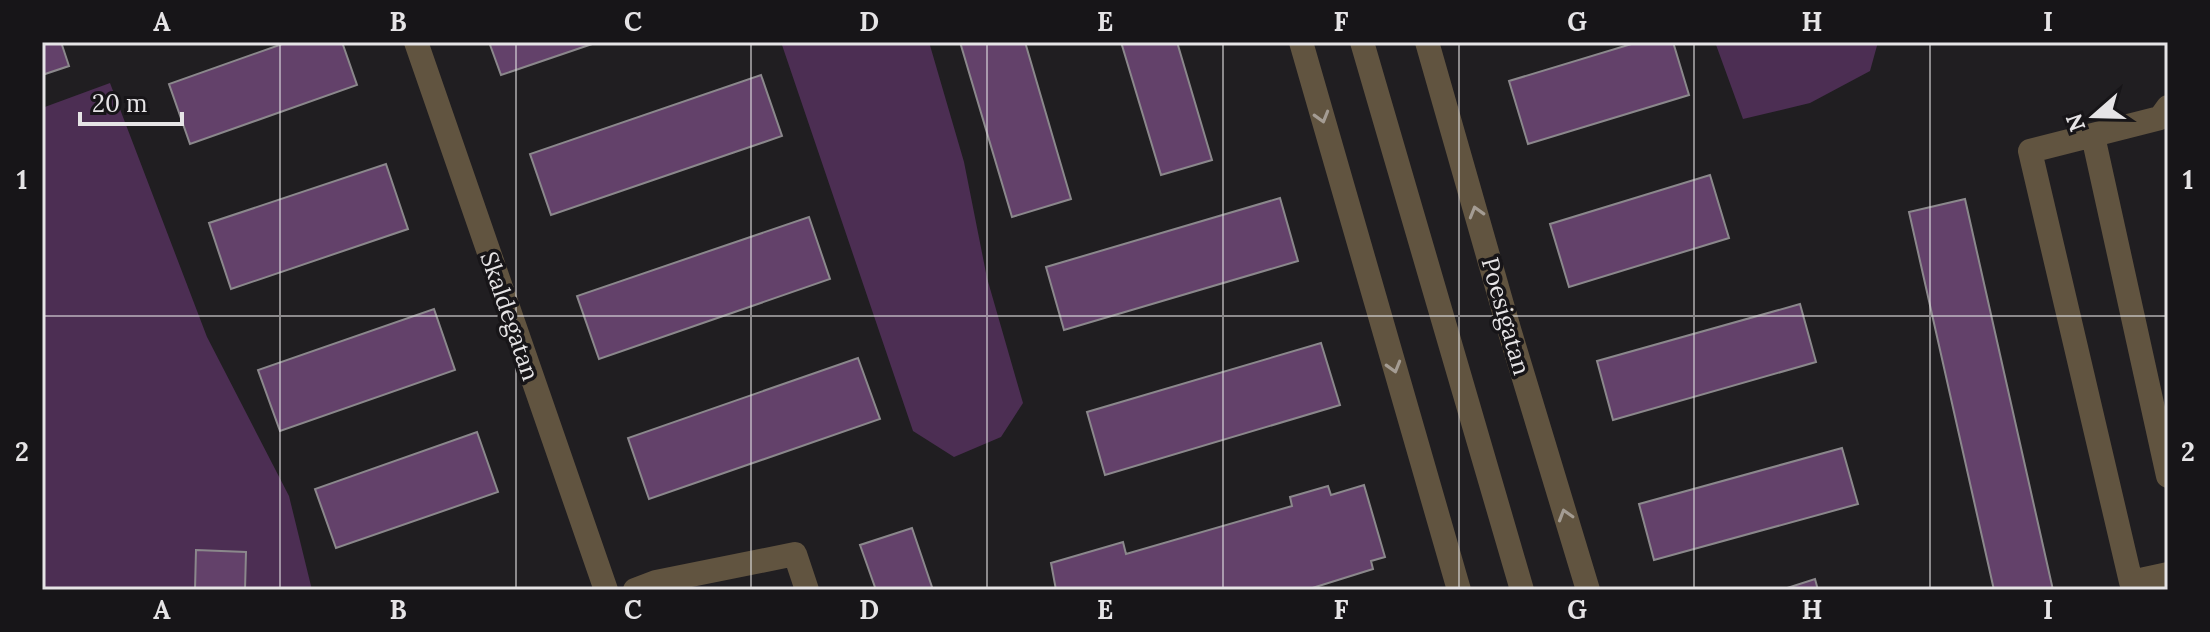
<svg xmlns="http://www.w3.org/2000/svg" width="2210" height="632" font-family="Lora,serif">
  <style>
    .green { fill: #4c2e53 }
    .building { fill: #63416a; stroke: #8b888c; stroke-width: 2 }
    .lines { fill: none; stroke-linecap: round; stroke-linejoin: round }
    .minor { stroke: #615440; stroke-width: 24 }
    .oneway { stroke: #a49c93 }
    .grid { fill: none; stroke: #e6e4e6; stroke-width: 2; stroke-opacity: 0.55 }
    .labels { text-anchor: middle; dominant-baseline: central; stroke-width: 7; stroke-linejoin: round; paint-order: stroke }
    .street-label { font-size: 24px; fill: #e6e4e6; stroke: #171518 }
    .neatline { fill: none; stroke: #e6e4e6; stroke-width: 3 }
    .grid-label { font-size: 26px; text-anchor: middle; font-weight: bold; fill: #e6e4e6 }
  </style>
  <rect width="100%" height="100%" fill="#201e21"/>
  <!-- green -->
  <path class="green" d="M781,42H929L964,162L987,278L1023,403L1001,437L954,457L913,431Z
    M1715,42H1878L1870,71L1810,103L1743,119Z
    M110,83L207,337L289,496L312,590H42V108Z"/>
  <!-- building -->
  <path class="building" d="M42,42H61L69,66L42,75Z
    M288,42H342L357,85L190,144L169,84Z
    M489,42H598L501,75Z
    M960,42H1025L1071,199L1012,217Z
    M1121,42H1177L1212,160L1161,175Z
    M1638,42H1673L1689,95L1528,144L1509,81Z
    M761,75L782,136L551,215L530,154Z
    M386,164L408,229L231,289L209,223Z
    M1710,175L1729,238L1569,287L1550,224Z
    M1280,198L1298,261L1064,330L1046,267Z
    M1965,199L2053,590H1994L1909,212Z
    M809,217L830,279L599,359L577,296Z
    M1800,304L1816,362L1613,420L1597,361Z
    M434,309L455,370L280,431L258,370Z
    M1321,343L1340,405L1105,475L1087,412Z
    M858,358L880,419L649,499L628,438Z
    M477,432L498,492L336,548L315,489Z
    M1842,448L1858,504L1654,560L1639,504Z
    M1364,485L1385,557L1371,561L1373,569L1306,590H1056L1051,563L1123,542L1126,554L1292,506L1290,497L1328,486L1331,495Z
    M912,528L933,590H876L860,545Z
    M196,550L246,552L245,590H195Z
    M1815,579L1818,590H1781Z"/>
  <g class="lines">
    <!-- minor -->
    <path class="minor" d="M416,42L606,590
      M1301,42L1459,590
      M1362,42L1522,590
      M1427,42L1509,329L1588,590
      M2168,107L2160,118L2030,151L2131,582L2168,574
      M2093,136L2168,476
      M635,590L656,582L795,554L807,590"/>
  </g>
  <!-- one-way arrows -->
  <defs><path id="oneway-chevron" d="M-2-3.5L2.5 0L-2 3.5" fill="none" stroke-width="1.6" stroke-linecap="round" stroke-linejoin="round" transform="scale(2)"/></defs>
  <g class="oneway">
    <use href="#oneway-chevron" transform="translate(1322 117) rotate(74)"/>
    <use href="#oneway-chevron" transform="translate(1476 212) rotate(-106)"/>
    <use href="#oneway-chevron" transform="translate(1394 367) rotate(74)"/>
    <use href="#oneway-chevron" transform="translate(1565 515) rotate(-107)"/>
  </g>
  <!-- grid -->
  <path class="grid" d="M280,42V590M516,42V590M751,42V590M987,42V590M1223,42V590M1459,42V590M1694,42V590M1930,42V590M42,316H2168"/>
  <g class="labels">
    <!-- street labels -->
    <g class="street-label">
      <text transform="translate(510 316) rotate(71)">Skaldegatan</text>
      <text transform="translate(1506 316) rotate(74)">Poesigatan</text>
    </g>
  </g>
  <!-- border -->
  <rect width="2210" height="632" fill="none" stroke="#171518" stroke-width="88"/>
  <!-- north arrow -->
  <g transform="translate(2094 116) rotate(250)" stroke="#171518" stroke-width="6" paint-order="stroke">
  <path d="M0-6L14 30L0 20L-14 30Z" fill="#e6e4e6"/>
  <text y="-12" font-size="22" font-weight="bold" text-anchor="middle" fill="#e6e4e6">N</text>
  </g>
  <!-- scale -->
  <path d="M80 112v12h102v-12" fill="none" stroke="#e6e4e6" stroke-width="4"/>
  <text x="92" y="112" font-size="24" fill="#e6e4e6" stroke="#171518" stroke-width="6" paint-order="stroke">20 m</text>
  <rect x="44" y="44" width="2122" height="544" class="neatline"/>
  <g class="grid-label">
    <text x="162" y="31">A</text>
    <text x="398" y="31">B</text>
    <text x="633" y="31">C</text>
    <text x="869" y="31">D</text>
    <text x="1105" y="31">E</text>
    <text x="1341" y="31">F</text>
    <text x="1577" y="31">G</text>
    <text x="1812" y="31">H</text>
    <text x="2048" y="31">I</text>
    <text x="22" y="189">1</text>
    <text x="2188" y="189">1</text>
    <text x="22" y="461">2</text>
    <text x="2188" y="461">2</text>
    <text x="162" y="619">A</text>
    <text x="398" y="619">B</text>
    <text x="633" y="619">C</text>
    <text x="869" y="619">D</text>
    <text x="1105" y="619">E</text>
    <text x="1341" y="619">F</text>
    <text x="1577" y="619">G</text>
    <text x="1812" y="619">H</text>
    <text x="2048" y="619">I</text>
  </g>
</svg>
